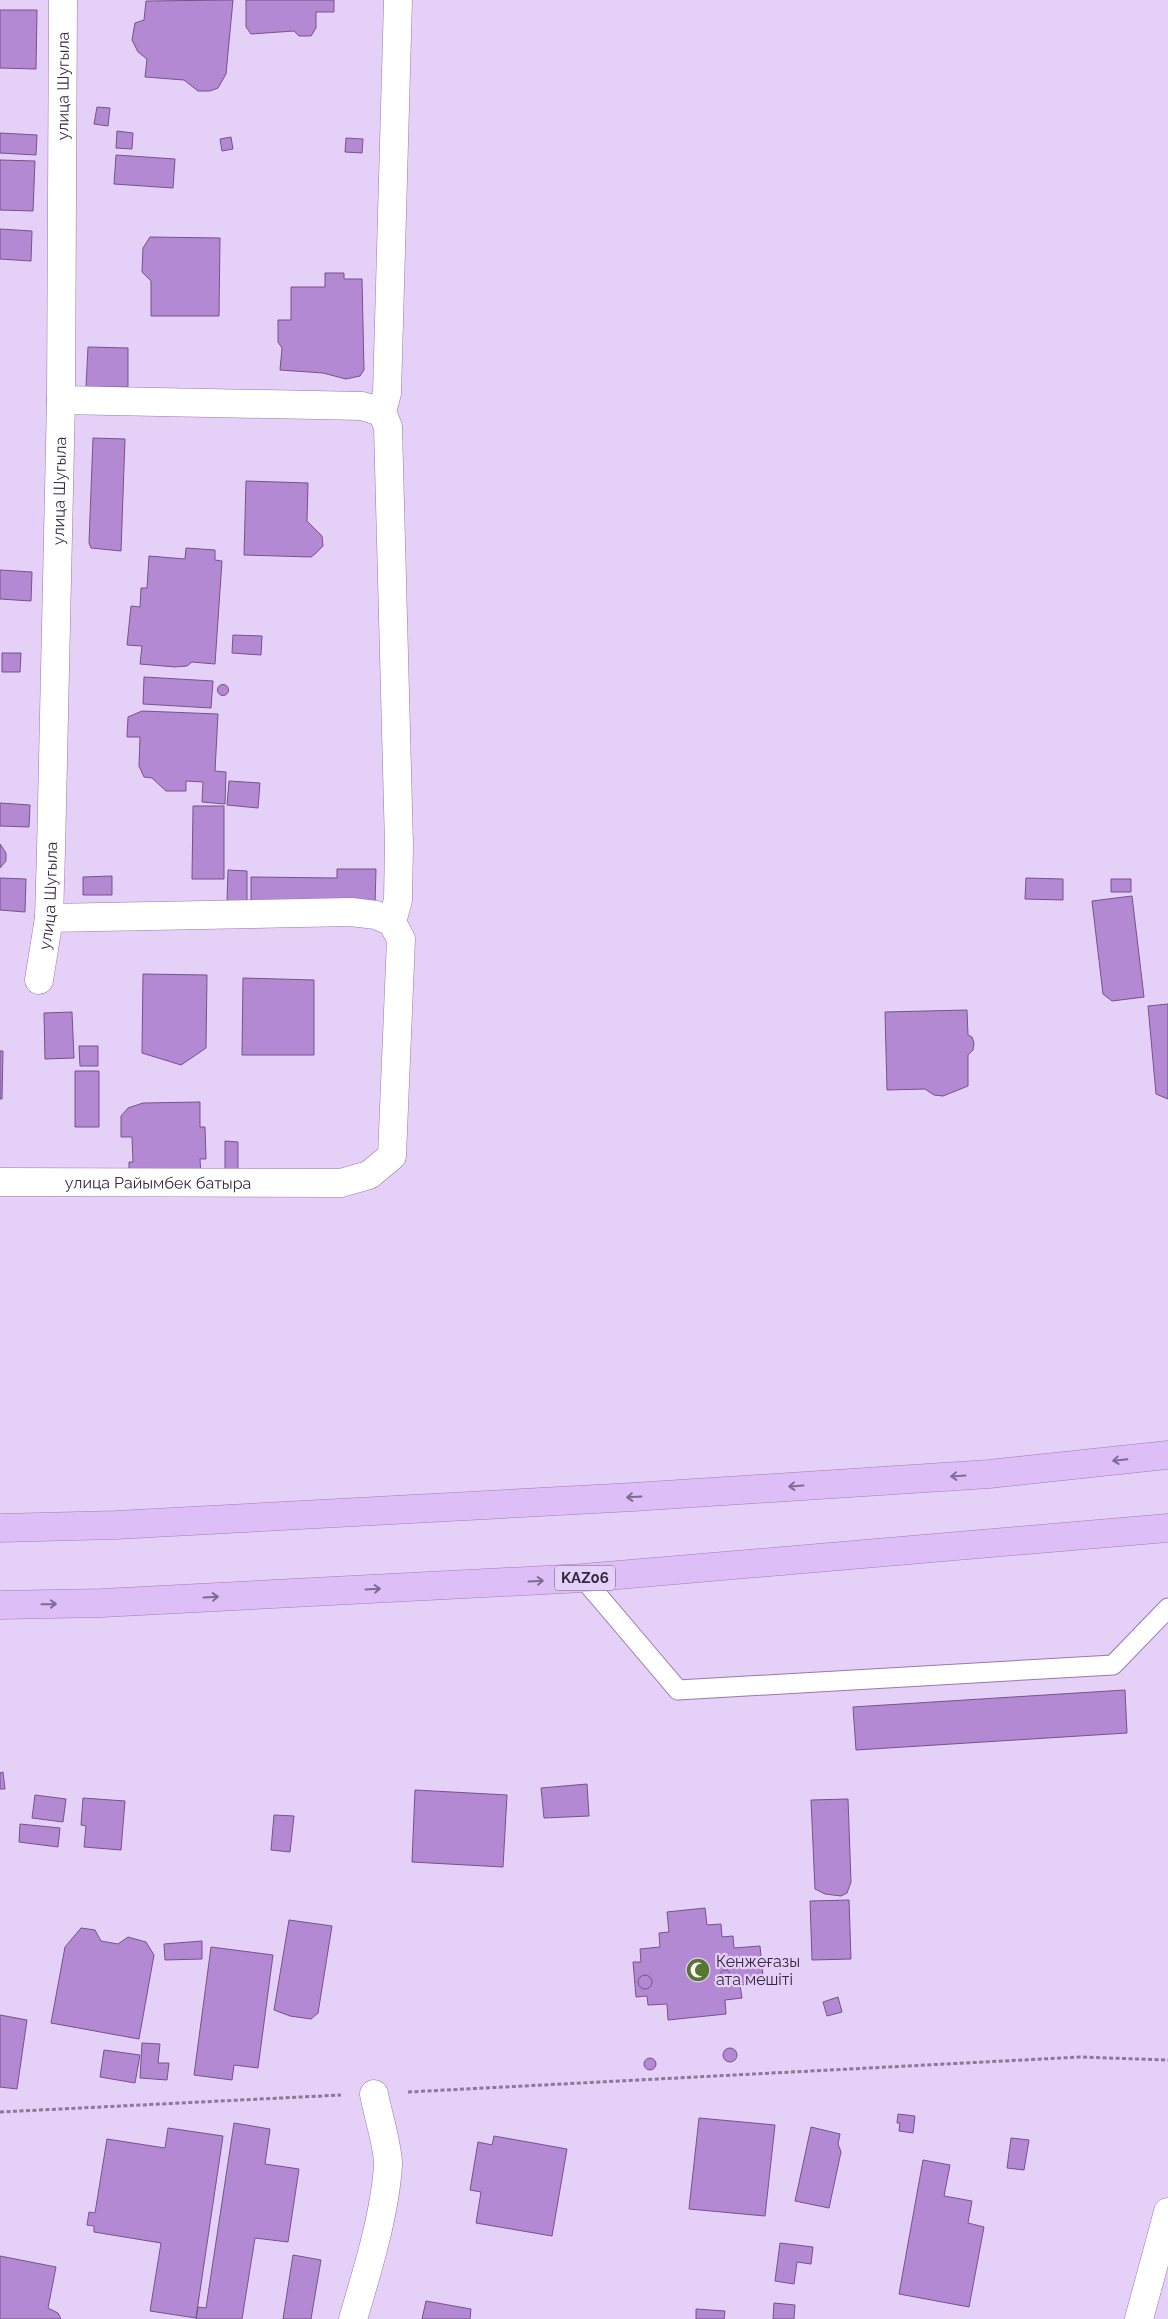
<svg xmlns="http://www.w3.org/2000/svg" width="1168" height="2319" font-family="Raleway,sans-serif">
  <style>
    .building { fill: #b489d3; stroke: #74538b }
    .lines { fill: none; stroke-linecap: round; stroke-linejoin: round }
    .service-casing { stroke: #9977b2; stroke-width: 21 }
    .minor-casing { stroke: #9977b2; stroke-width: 29 }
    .trunk-casing { stroke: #9e7fb5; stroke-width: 29 }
    .path { stroke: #8a7999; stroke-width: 3; stroke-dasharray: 4 2.5; stroke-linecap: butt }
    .service { stroke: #fff; stroke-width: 19 }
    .minor { stroke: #fff; stroke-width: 28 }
    .trunk { stroke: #debef6; stroke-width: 28 }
    .oneway { stroke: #816b92 }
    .labels { text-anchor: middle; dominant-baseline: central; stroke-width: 4.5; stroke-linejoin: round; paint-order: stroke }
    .shield { fill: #e5d0f7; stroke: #6a5a77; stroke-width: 1 }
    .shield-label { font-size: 15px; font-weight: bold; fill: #352740 }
    .street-label { font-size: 16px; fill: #352740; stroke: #e5d0f7 }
    .poi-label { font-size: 16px; fill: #352740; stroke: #e5d0f7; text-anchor: start }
  </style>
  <rect width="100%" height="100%" fill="#e5d0f7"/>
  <!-- building -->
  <path class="building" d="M233,0L226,74L218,88L210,91H198L184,80L145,77L147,59L138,52L132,40L135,23L144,20L146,1Z
    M246,0H334V12H316V28L311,36H299L294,31L251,34L246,27Z
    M0,10H37L36,69L0,68Z
    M97,107L110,108L108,126L94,124Z
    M117,131L133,133L132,149L116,148Z
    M0,133L37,135L36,155L0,153Z
    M231,137L233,149L222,151L220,139Z
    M346,138L363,139L362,153L345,152Z
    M116,155L175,159L173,188L114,184Z
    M0,160L35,161L33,211L0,210Z
    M0,229L32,231L31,261L0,259Z
    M150,237L220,238L219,316H151V281L142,272L143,248Z
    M325,273H344V279H362L364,370L360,376L346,379L323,373L280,370L282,348L278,342V320H291V287H325Z
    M88,347L128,348V387H86Z
    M93,438L125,439L121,551L91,548L89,543Z
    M246,481L308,483L307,521L322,536L323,546L315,554L311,557L244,555Z
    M186,548L215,550V560L222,561L215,664L192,662L187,666L175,667L140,664L142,646L127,645L131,606L140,607L141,588H147L149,556L185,559Z
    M0,570L32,572L31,601L0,599Z
    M233,635L262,636L261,655L232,653Z
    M2,653H21L20,672H2Z
    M144,677L213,681L211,708L143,704Z
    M217.5 690a5.5 5.5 0 1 1 11 0a5.5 5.5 0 1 1-11 0Z
    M142,711L218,714L215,771L226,772L225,804L202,802L203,782L186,781V791H166L152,778L144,777L139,766L140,737H127L128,717Z
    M229,781L260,783L258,808L227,805Z
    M0,803L30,805L29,827L0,826Z
    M193,806H224V879H192Z
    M0,844L6,853V861L0,868Z
    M337,869H376L375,905L251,903V877L337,878Z
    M228,870L247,871V902L227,901Z
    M112,876V895H83V877Z
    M0,878L26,879L25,912L0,910Z
    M1026,878L1063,879V900L1025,899Z
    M1111,879H1131V892H1111Z
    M1132,896L1144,997L1112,1001L1103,994L1092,901Z
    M143,974L207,975L206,1048L181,1065L142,1053Z
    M243,978L314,980V1055H242Z
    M1168,1004V1099L1156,1094L1148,1006Z
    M967,1010L968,1035L972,1037L974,1043L973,1050L968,1055V1086L943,1096L934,1095L925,1089L887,1090L885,1012Z
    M72,1012L74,1058L45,1059L44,1013Z
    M79,1046H98V1066H80Z
    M0,1051H3L2,1099H0Z
    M75,1071H99V1127H75Z
    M200,1102V1127H205L206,1159H200L201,1176L129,1178V1162H133L132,1137H121V1116L128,1108L143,1103Z
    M225,1141L238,1142V1173H225Z
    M1125,1690L1127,1733L856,1750L853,1707Z
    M3,1772L5,1789H0V1773Z
    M587,1784L589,1816L544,1818L541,1788Z
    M415,1790L507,1795L503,1867L412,1862Z
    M35,1795L66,1799L63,1822L32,1818Z
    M83,1798L125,1801L121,1850L84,1847L86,1826L81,1825Z
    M848,1799L851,1882L847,1893L841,1896L825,1894L815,1889L811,1800Z
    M274,1815L294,1816L290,1852L271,1850Z
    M20,1824L60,1828L58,1847L19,1842Z
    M849,1900L851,1959L812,1960L810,1901Z
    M705,1908L707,1925L721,1924L722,1937L733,1936L734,1948L760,1946L763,1977L749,1979L750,1984L740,1985L742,1998L725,2000L726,2014L668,2020L667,2004L648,2005L647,1996L636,1997L633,1962H641L640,1949L660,1947L659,1933L669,1932L667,1912Z
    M289,1920L332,1926L318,2013L311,2019L290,2016L274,2010Z
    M81,1928L95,1930L101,1941L118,1944L128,1937L146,1942L154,1955L139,2039L51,2023L65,1947Z
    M202,1941V1959L165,1960L164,1944Z
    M211,1947L273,1955L258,2068L234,2065L232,2080L194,2075Z
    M720 1975a5 5 0 1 1 10 0a5 5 0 1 1-10 0Z
    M638 1982a7 7 0 1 1 14 0a7 7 0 1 1-14 0Z
    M838,1997L842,2012L827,2016L823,2002Z
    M0,2015L27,2020L17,2089L0,2087Z
    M142,2043L160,2044L158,2063H169L167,2080L140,2078Z
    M723 2055a7 7 0 1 1 14 0a7 7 0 1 1-14 0Z
    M104,2050L140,2055L135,2083L100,2077Z
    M644 2064a6 6 0 1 1 12 0a6 6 0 1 1-12 0Z
    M898,2114L915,2116L913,2133L899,2131L900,2123H897Z
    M699,2118L775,2125L765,2216L689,2209Z
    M234,2123L270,2129L265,2164L299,2169L288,2242L255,2238L242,2319H196L198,2307L206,2308Z
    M811,2127L840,2134L838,2144L841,2152L829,2208L795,2201Z
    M168,2128L223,2136L196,2318L150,2311L161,2243L94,2232V2226L87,2225L89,2212L95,2213L107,2139L165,2148Z
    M494,2136L567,2149L552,2236L476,2223L481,2192L470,2190L478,2142L492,2145Z
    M1011,2138L1029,2140L1024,2170L1007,2168Z
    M923,2160L950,2165L944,2196L972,2201L968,2223L984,2227L969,2307L899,2294Z
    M780,2243L813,2247L811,2264L797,2262L794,2284L775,2281Z
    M293,2255L321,2260L311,2319H283Z
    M0,2256L56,2267L48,2308L58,2313L61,2319H0Z
    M426,2301L471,2309L470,2319H422Z
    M774,2303L795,2305L794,2319H773Z
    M696,2309L725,2311L724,2319H696Z"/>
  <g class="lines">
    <!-- service casing -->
    <g class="service-casing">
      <path id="service" d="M583,1578L678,1690L1113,1665L1168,1608"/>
    </g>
    <!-- minor casing -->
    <g class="minor-casing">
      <g id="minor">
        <path d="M61,400L362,406L382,412"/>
        <path d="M392,922L398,900L399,845L388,427L382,412L387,393L398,0"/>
        <path id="s1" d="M39,980L49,918L51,851L61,400L63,0"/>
        <path id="s2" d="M0,1182L341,1183L369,1175L392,1156L401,939L392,922L376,915L351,912L49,918"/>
        <path d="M353,2319C367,2272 385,2214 388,2165C389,2150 377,2111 374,2094"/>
        <path d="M1139,2319L1168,2212"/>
      </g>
    </g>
    <!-- trunk casing -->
    <g class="trunk-casing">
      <path id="trunk" d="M0,1528L116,1525L633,1497L989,1474L1168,1455
        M0,1605L102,1603L583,1578L1168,1528"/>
    </g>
    <!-- path -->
    <path class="path" d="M408,2092L1080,2057L1168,2060
      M0,2112L341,2095"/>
    <!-- service -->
    <use href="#service" class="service"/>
    <!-- minor -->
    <use href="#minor" class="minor"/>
    <!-- trunk -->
    <use href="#trunk" class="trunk"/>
  </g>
  <!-- one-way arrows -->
  <defs><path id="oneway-shaft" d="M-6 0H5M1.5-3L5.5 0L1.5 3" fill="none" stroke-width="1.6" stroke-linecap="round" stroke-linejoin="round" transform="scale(1.25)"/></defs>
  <g class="oneway">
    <use href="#oneway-shaft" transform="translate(1120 1460) rotate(174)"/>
    <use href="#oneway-shaft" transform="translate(958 1476) rotate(176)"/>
    <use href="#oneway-shaft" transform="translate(796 1486) rotate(176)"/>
    <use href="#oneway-shaft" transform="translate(634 1497) rotate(177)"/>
    <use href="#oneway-shaft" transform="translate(536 1581) rotate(-3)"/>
    <use href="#oneway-shaft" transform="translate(373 1589) rotate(-3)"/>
    <use href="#oneway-shaft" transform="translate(211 1597) rotate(-3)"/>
    <use href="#oneway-shaft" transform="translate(49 1604) rotate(-1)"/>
  </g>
  <!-- icons -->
  <defs>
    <g id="mosque-disc" transform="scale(1.25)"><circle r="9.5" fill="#56772f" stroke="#e5d0f7"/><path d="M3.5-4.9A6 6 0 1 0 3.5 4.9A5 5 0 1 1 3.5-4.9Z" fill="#fff"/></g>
  </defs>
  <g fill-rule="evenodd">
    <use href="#mosque-disc" x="698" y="1970"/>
  </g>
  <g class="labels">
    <!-- shield labels -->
    <rect class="shield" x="555" y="1565.5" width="60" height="25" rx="4"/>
    <g class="shield-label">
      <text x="585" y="1578">KАZ06</text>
    </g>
    <!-- street labels -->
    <g class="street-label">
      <text stroke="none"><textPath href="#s1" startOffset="895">улица Шугыла</textPath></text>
      <text stroke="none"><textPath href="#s1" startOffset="490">улица Шугыла</textPath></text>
      <text stroke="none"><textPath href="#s1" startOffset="85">улица Шугыла</textPath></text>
      <text stroke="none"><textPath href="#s2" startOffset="158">улица Райымбек батыра</textPath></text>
    </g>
    <!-- poi labels -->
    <g class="poi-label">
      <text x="716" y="1961">Кенжеғазы<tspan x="716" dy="18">ата мешіті</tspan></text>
    </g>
  </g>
</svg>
